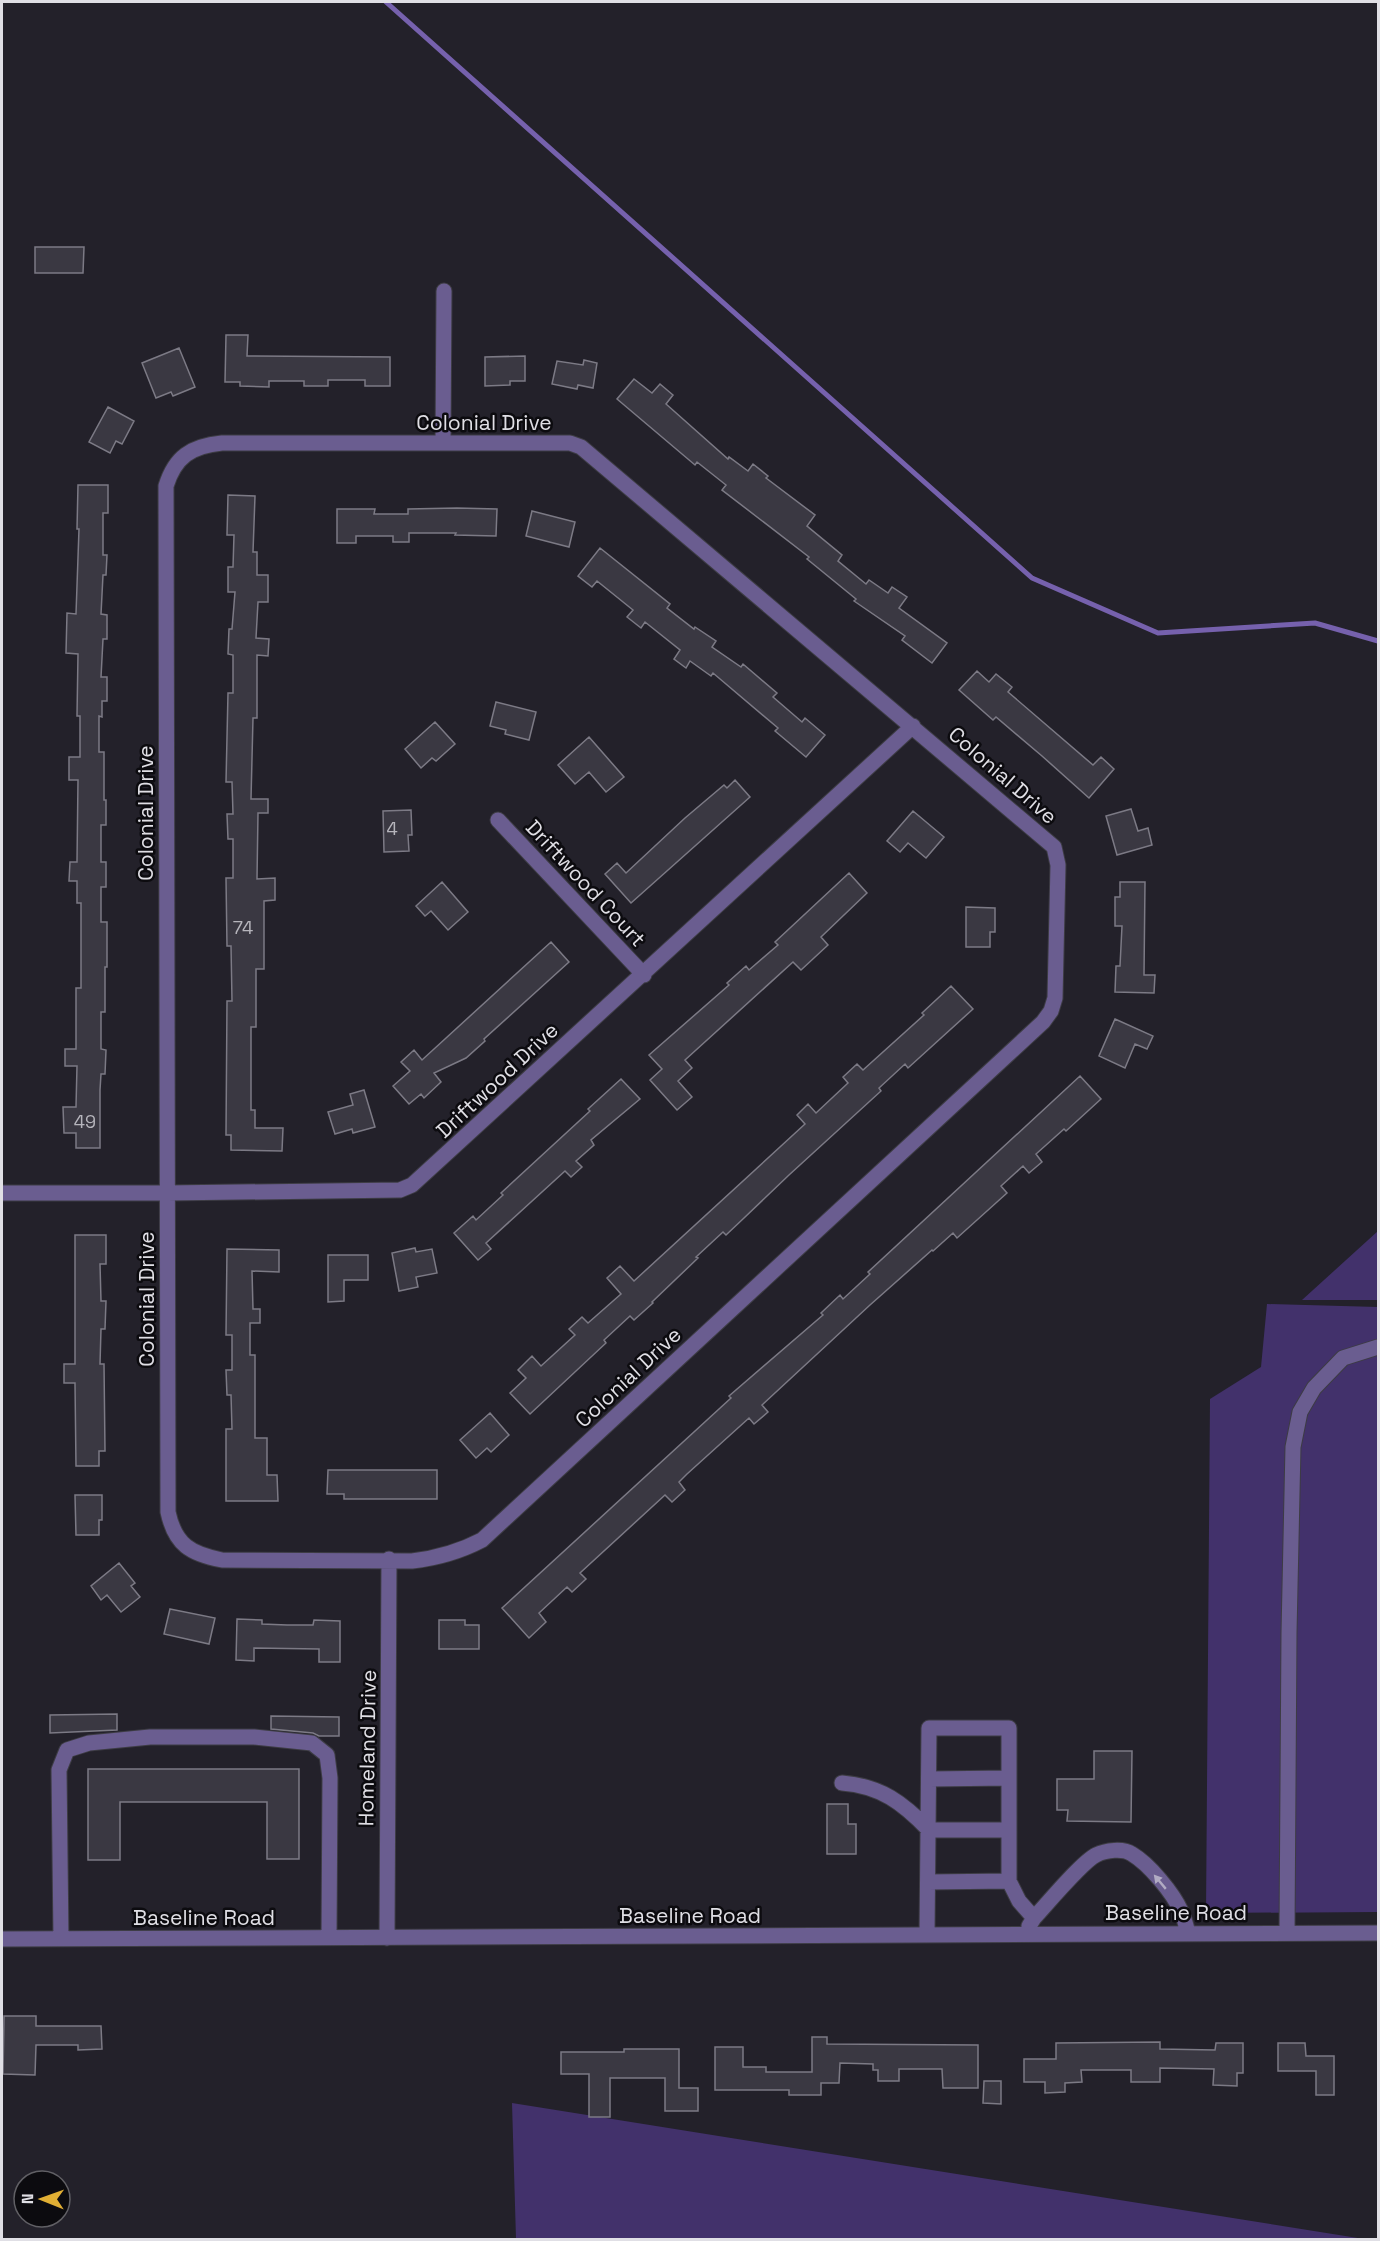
<svg xmlns="http://www.w3.org/2000/svg" width="1380" height="2241" font-family="'Space Grotesk',sans-serif">
  <style>
    .green { fill: #42316b }
    .lines { fill: none; stroke-linecap: round; stroke-linejoin: round }
    .stream { stroke: #7661ad; stroke-width: 5 }
    .building { fill: #3a3842; stroke: #7c7a85; stroke-width: 1.5 }
    .minor-casing { stroke: #3d3c44; stroke-width: 17 }
    .minor { stroke: #6a5d90; stroke-width: 15 }
    .oneway { fill: #b1abc3 }
    .labels { text-anchor: middle; dominant-baseline: central; stroke-width: 5; stroke-linejoin: round; paint-order: stroke }
    .number-label { font-size: 18px; fill: #b6b5bc }
    .street-label { font-size: 21px; fill: #e0dfe5; stroke: #0c0b0f }
  </style>
  <rect width="100%" height="100%" fill="#23212a"/>
  <!-- green -->
  <path class="green" d="M1378,1231V1300H1302Z
    M1267,1304L1378,1307V1912L1206,1913L1210,1399L1261,1367Z
    M512,2103L1364,2239H516Z"/>
  <g class="lines">
    <!-- stream -->
    <path class="stream" d="M386,2L1032,578L1158,633L1315,623L1378,641"/>
  </g>
  <!-- building -->
  <path class="building" d="M35,247H84L83,273H35Z
    M226,335H248L247,356L390,357V386H365V380H328V386H304V381H269V387L240,386V382H225Z
    M179,348L195,387L173,396L171,392L156,398L142,363Z
    M525,356V381H510V385L485,386V357Z
    M584,360L597,363L593,388L578,385L577,389L552,384L557,361L583,365Z
    M634,379L652,393L660,384L673,395L666,404L728,459L729,457L748,471L753,464L768,476L766,478L815,515L807,526L842,555L838,561L866,584L869,580L888,593L892,587L907,597L899,608L947,643L932,663L902,640L905,636L854,601L856,599L807,559L809,557L722,490L726,485L697,462L695,465L617,399Z
    M108,407L134,421L122,444L116,441L110,453L89,442Z
    M78,485H108V513H103V555H107L106,575H103L101,614L107,615V639H103L101,677H107V701H102V717L99,716V752H104V800H106V825H101V862H106V887H101V922H107V967H105V1012H101V1049L106,1050L105,1074H101L100,1090V1148H76V1133H64L63,1107H76L77,1066H65V1049H76V988H81V903H77V881H69L70,862H77L78,780H69V757H80V716H77L78,654L66,653L67,613L76,614L79,529H77Z
    M228,495L255,496L253,552H257V575H268V602H258L256,638L269,639L268,656L257,655V718H253L251,799H268V813H258L257,879L275,878V900L264,901V969H256V1027H251V1110H255V1128H283L282,1151L231,1150V1135H226L227,1001H232L231,946H227L226,878H233V839H228L227,814H233L232,782H226L228,693H233V655L228,654L229,629H232L235,592H228V567H233L234,535H227Z
    M457,508L497,509L496,536L455,535L456,533H409V542H393V536H356V543H337V509H375L374,514H408V509Z
    M532,511L575,522L569,547L526,536Z
    M600,548L670,604L667,608L694,629L695,627L716,641L712,647L741,667L743,664L777,693L773,697L802,722L805,718L825,735L806,757L775,731L778,728L713,673L711,676L690,661L686,668L674,659L680,650L645,622L641,628L627,617L633,610L597,581L592,587L578,576Z
    M977,671L989,682L996,674L1012,687L1008,692L1093,765L1101,757L1114,769L1089,798L1042,756L996,717L993,720L959,690Z
    M496,702L536,712L529,740L505,734L506,730L490,726Z
    M435,722L455,744L436,761L432,758L421,768L405,749Z
    M589,737L624,777L606,792L589,772L575,784L558,765Z
    M735,780L750,797L631,903L605,874L617,863L626,873L685,818L724,785L727,788Z
    M1131,809L1138,831L1148,828L1152,845L1117,855L1106,816Z
    M411,810L412,835H408L409,851L384,852L383,811Z
    M913,811L944,837L926,858L908,843L900,852L887,841Z
    M849,873L867,893L821,937L828,945L801,970L793,962L685,1060L692,1068L678,1081L692,1097L677,1110L650,1080L662,1069L649,1055L729,985L727,983L746,966L749,970L778,945L775,942Z
    M442,882L468,912L448,930L431,911L425,916L416,906Z
    M1120,882H1145L1144,975H1155L1154,993L1115,992L1116,966H1120L1122,926H1115V897H1120Z
    M966,907L995,908V932H990V947H966Z
    M551,942L569,962L484,1039L485,1041L466,1058L434,1073L441,1082L424,1098L421,1094L409,1104L393,1086L410,1071L401,1062L414,1050L422,1060Z
    M951,986L973,1009L908,1068L905,1064L879,1088L881,1091L789,1175L744,1218L726,1235L723,1232L696,1257L698,1258L652,1302L653,1303L634,1320L630,1316L604,1340L606,1343L530,1414L510,1393L526,1378L518,1370L532,1356L541,1366L575,1335L569,1329L582,1317L588,1323L621,1294L607,1278L620,1266L634,1281L805,1124L797,1115L808,1104L816,1113L848,1083L843,1077L857,1064L863,1070L924,1015L922,1013Z
    M1115,1019L1153,1036L1147,1049L1135,1044L1125,1068L1099,1056Z
    M1080,1076L1101,1099L1066,1131L1064,1129L1036,1154L1042,1162L1029,1173L1023,1166L1001,1186L1007,1193L957,1238L953,1233L933,1251L932,1250L870,1305L762,1405L768,1412L754,1424L749,1418L687,1474L679,1482L685,1490L672,1502L665,1495L580,1573L586,1579L572,1592L567,1587L539,1613L546,1622L529,1638L502,1608L731,1398L729,1396L823,1315L821,1313L840,1295L843,1299L870,1274L868,1272Z
    M621,1079L640,1099L591,1140L594,1145L576,1161L582,1167L571,1177L565,1171L486,1243L491,1249L478,1260L454,1233L473,1216L476,1220L503,1195L501,1193L590,1111L588,1109Z
    M364,1090L375,1127L353,1133L352,1129L335,1134L328,1112L353,1105L350,1094Z
    M75,1235H106V1264H100L101,1301H106L105,1329H101L100,1364H104L105,1451H99V1466H76L75,1383H64V1364H75Z
    M415,1248L416,1252L432,1249L437,1273L416,1277L418,1287L399,1291L392,1253Z
    M227,1249L279,1250V1272L252,1271L253,1309H260V1323H250V1355H255V1438H267V1475H277L278,1501H226V1429H232L231,1395H227L226,1370H232V1335H226Z
    M328,1255H368V1280H344V1301L328,1302Z
    M490,1413L509,1435L491,1452L487,1448L476,1458L460,1440Z
    M328,1470H437V1499H344V1494H327Z
    M75,1495H102V1520H99V1535H76Z
    M119,1563L135,1583L131,1586L140,1597L121,1612L107,1595L101,1600L91,1586Z
    M170,1609L215,1618L209,1644L164,1634Z
    M237,1619L262,1620V1624L287,1625H313L314,1620L340,1621V1662H319V1649L254,1648V1661L236,1660Z
    M439,1620H465V1625H479V1649H439Z
    M117,1714V1730L50,1733V1715Z
    M271,1716L339,1717V1736H319L313,1733L271,1729Z
    M1094,1751H1132L1131,1822L1067,1821L1068,1810H1057V1779H1094Z
    M88,1769H299V1859H267V1802H120V1860H88Z
    M827,1804H848V1824H856V1854H827Z
    M4,2016H36V2026H101L102,2049L78,2050V2045H36L35,2075L3,2074Z
    M812,2037H827V2044L978,2045V2088H943L942,2069H899V2081H878V2070H873V2064L840,2063L839,2083H821V2095H789V2090H715V2047H743V2067H766V2072H812Z
    M1160,2042V2049L1215,2050L1216,2043H1243V2073H1237V2086L1213,2085L1214,2069L1160,2068V2082H1131V2070H1081L1082,2082L1065,2083V2092L1045,2093V2082H1024V2059H1056V2043Z
    M1278,2043H1305L1306,2056H1334V2095H1316V2071H1278Z
    M624,2049H679V2088H698V2111H665V2078H610V2117H589V2074H561V2052H624Z
    M984,2081H1001V2104L983,2103Z"/>
  <g class="lines">
    <!-- minor casing -->
    <g class="minor-casing">
      <path id="minor" d="M222,443H570L581,447L1054,847L1058,865L1055,998L1051,1011L1043,1022L482,1540C459,1552 438,1558 412,1561L222,1560C191,1554 175,1545 168,1512L166,486C175,457 191,446 222,443Z
        M443,443L444,291
        M498,820L644,975
        M2,1193H167L400,1190L412,1185L913,726
        M929,1779L1009,1778
        M842,1783C881,1786 903,1803 929,1830H1009
        M928,1882L1009,1881
        M1029,1926L1034,1918C1047,1904 1082,1862 1096,1855C1106,1850 1123,1848 1132,1854C1149,1864 1173,1893 1181,1911C1184,1918 1186,1925 1188,1933
        M1287,1933L1289,1633L1293,1447L1300,1412L1314,1388L1343,1358L1378,1347
        M927,1935L929,1728H1009V1881L1019,1901L1034,1918
        M387,1938L389,1559
        M2,1939L1378,1933
        M61,1939L59,1770L67,1750L89,1743L150,1737H254L312,1743L327,1755L330,1778L329,1937"/>
    </g>
    <!-- minor -->
    <use href="#minor" class="minor"/>
  </g>
  <!-- one-way arrows -->
  <defs><path id="oneway-solid" d="M-6-.8H1V-3.2L6.5 0L1 3.2V.8H-6Z" transform="scale(1.5)"/></defs>
  <use class="oneway" href="#oneway-solid" transform="translate(1160 1882) rotate(-130)"/>
  <g class="labels">
    <!-- number labels -->
    <g class="number-label">
      <text x="392" y="828">4</text>
      <text x="243" y="927">74</text>
      <text x="85" y="1121">49</text>
    </g>
    <!-- street labels -->
    <g class="street-label">
      <text x="484" y="422">Colonial Drive</text>
      <text transform="translate(1003 775) rotate(41)">Colonial Drive</text>
      <text transform="translate(145 813) rotate(-90)">Colonial Drive</text>
      <text transform="translate(586 883) rotate(47)">Driftwood Court</text>
      <text transform="translate(497 1080) rotate(-43)">Driftwood Drive</text>
      <text transform="translate(146 1299) rotate(-90)">Colonial Drive</text>
      <text transform="translate(628 1377) rotate(-43)">Colonial Drive</text>
      <text transform="translate(367 1748) rotate(-89)">Homeland Drive</text>
      <text x="1176" y="1912">Baseline Road</text>
      <text x="690" y="1915">Baseline Road</text>
      <text x="204" y="1917">Baseline Road</text>
    </g>
  </g>
  <!-- border -->
  <rect width="1380" height="2241" fill="none" stroke="#e0dfe5" stroke-width="6"/>
  <!-- north arrow -->
  <g transform="translate(42 2199) rotate(271)"><circle r="28" fill="#0c0b0f" stroke="#616065" stroke-width="1.5"/>
  <path d="M0-4.5L10 22L0 15L-10 22Z" fill="#e1af34"/>
  <text y="-9" font-size="16" font-weight="bold" text-anchor="middle" fill="#e0dfe5">N</text>
  </g>
</svg>
